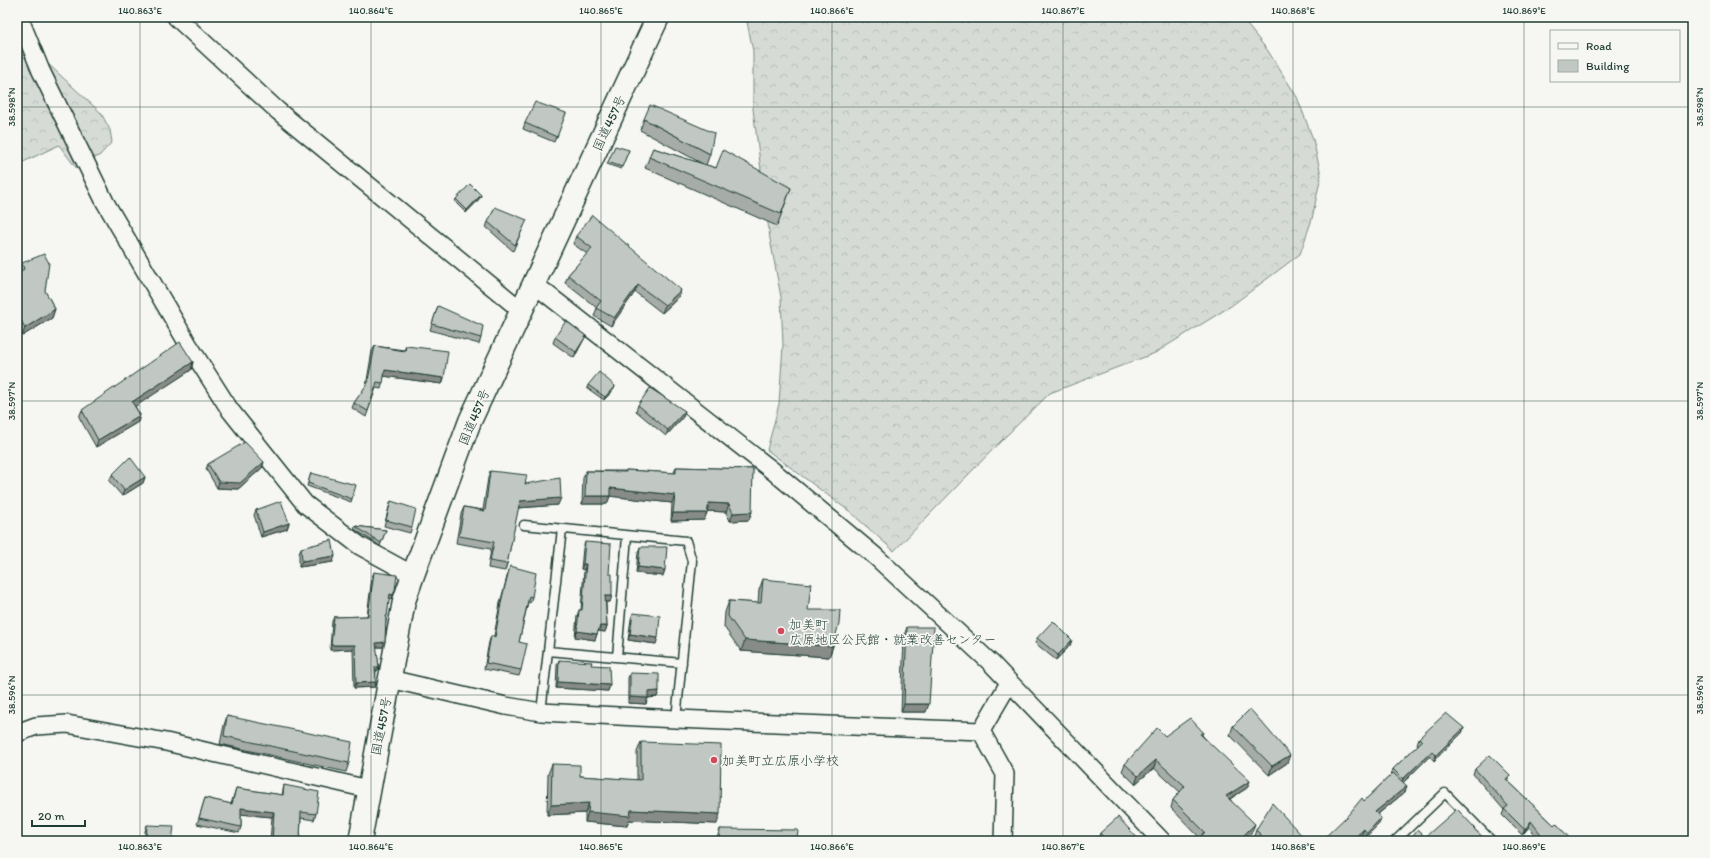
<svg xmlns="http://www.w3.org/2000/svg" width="1710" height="858" font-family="Itim,'Klee One',sans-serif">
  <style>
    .forest { fill: url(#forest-crowns); stroke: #7a8c85 }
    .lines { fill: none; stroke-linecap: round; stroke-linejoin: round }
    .lane-casing { stroke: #1f3d34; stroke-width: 11 }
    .street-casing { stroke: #1f3d34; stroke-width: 20 }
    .highway-casing { stroke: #1f3d34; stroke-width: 25 }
    .lane { stroke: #f6f6f2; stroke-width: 8 }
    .street { stroke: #f6f6f2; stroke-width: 17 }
    .highway { stroke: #f6f6f2; stroke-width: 22 }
    .wall { fill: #a6aca8; stroke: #1f3d34 }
    .shaded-wall { fill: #878c88; stroke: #1f3d34 }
    .building { fill: #c1c8c3; stroke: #1f3d34 }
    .ticks { fill: none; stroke: #1f3d34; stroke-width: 1; stroke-opacity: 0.45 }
    .poi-dot { fill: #d1495b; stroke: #f6f6f2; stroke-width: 1.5 }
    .labels { text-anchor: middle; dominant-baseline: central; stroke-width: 3.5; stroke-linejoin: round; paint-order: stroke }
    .street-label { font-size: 13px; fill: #1f3d34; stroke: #f6f6f2 }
    .poi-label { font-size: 13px; fill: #1f3d34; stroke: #f6f6f2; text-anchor: start }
    .neatline { fill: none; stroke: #1f3d34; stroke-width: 1.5 }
    .ticks-label { font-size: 10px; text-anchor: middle; fill: #1f3d34 }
  </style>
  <defs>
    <pattern id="forest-crowns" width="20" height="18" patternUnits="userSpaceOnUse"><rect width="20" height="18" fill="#d6dbd6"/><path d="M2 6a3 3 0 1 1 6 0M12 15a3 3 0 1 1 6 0" fill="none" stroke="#b7bdb8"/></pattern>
  </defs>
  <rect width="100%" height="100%" fill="#f6f6f2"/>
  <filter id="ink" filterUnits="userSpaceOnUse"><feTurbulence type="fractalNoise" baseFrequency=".025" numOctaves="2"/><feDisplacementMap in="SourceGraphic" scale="8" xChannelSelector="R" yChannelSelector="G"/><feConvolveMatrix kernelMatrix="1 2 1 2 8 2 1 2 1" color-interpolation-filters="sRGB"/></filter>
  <g filter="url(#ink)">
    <!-- forest -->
    <path class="forest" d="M746,17H1241L1268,51L1297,97L1313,139L1321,175L1312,219L1300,254L1231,306L1155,353L1050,393L1004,438L894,551L849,511L767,450L779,404L783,345L781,297L770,239L753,109V51Z
      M17,35L101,113L110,130L112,142L100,155L77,169L59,145L17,165Z"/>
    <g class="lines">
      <!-- lane casing -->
      <g class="lane-casing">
        <path id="lane" d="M524,525L686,541L692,561L676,719
          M548,651L682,663
          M617,657L627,536
          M541,712L562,529
          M1395,841L1445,793L1492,841"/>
      </g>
      <!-- street casing -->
      <g class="street-casing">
        <path id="street" d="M19,17L41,71L105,202L188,344L230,410L305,504L360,546L413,575
          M176,17L278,111L522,311
          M534,284L773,471L875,556L991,663L1162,841
          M390,679L506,706L541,712L676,719L981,731L1009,683
          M981,731L1005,774L1003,841
          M17,733L36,726L67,724L166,742L368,789"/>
      </g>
      <!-- highway casing -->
      <g class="highway-casing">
        <path id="highway" d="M360,841L404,601L413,575L470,421L658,17"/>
      </g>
      <!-- lane -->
      <use href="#lane" class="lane"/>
      <!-- street -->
      <use href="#street" class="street"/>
      <!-- highway -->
      <use href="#highway" class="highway"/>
    </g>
    <!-- wall -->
    <path class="wall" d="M566,113L554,142L523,129L525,123Z
      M644,119L710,154L706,165L791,188L777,226L645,168L653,148L703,164L640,130Z
      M629,150L621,169L607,164L608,162Z
      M481,195L480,198L466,213L455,202L456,199Z
      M488,222L524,226L513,251L486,227Z
      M576,236L678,298L662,313L635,292L611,326L594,316L597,308L565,283L568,275L587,254L573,244Z
      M22,263L45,291L55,309L52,318L22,336L17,327V274L19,272V271Z
      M438,306L481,338L479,344L430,330Z
      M555,337L583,341L574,358L553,343Z
      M375,346L404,350L406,346L444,378L442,384L384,376L381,389L376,388L366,417L352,408L354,403L366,386L372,351Z
      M193,362L191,370L135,406L140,415L138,422L96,447L79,417L82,410Z
      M588,385L615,386L614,389L604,400L587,388Z
      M638,405L685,411L683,417L666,436L636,411Z
      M264,462L262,468L238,489L217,488L206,469L208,464Z
      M676,467L753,469L749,520L730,521L726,512L707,511L704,520L671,521L672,503L610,496L607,504H582L583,478L586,471H626V470L674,473Z
      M490,471L525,484L558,505L518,508L507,564L505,571L488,568L491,549L456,543L461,514L464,507L483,510L488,478Z
      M311,473L352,499L351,502L307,486Z
      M112,475L145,477L143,483L122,496L109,481Z
      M391,501L412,527L410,533L384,526L389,507Z
      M256,510L289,523L287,529L261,537L254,515Z
      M355,526L386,530L380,546L354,529Z
      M585,542L609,574L610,602H606L607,626L605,632L598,631L595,640L575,637L577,616L579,610H581L584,570L581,569L583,548Z
      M640,547L663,576L636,573L638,553Z
      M301,548L333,562L299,567V554Z
      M510,566L532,597L530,603L528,602L519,642L521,670L519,676L484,669L489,642L491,636H494L500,603Z
      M374,572L392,599H389L386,621L383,647H376L379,667L377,671H376L375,687L354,688L353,649L330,650L332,621L334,617L367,616L372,577Z
      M763,579L808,610L833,646L829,657L741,651L724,627L725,612L729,601L758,603L759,590Z
      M633,613L656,644L628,640L631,619Z
      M907,627L926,712H901L904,636Z
      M1037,638L1070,646L1056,660L1035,643Z
      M559,660L610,685L608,691L556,688L557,665Z
      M630,673L659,691L657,697L648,698L646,704L628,703V678Z
      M227,716L349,763L346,772L220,744L224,725Z
      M1233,726L1287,763L1269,775L1230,735Z
      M1464,728L1462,733L1434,761L1430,756L1403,783L1405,792L1377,815L1381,818L1379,824L1365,838L1362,835L1364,801L1391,775V774L1393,769L1418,745L1417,744L1419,738Z
      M1203,732L1202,735L1247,788L1230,799L1252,832L1200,838L1171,808L1173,800L1180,792L1154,768L1135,784L1122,771L1125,764L1165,736Z
      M641,742L717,824L629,820L627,826L585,822V813L547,815L548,774L552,764L580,776L637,780V752Z
      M1475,769L1508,781L1554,825L1572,841H1540L1529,827L1522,835L1502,815L1504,810L1473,774Z
      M284,785L316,814L314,820L301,818L300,841H270L272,817L241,814V827L239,833L197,824L205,798L231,804L236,788L282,795Z
      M147,825L172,841H145V831Z
      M720,829L797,841H717V838Z
      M1256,830L1307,841H1259L1254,836Z
      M1100,833L1140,841H1100L1098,839Z"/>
    <!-- shaded-wall -->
    <path class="shaded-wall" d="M481,195L480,198L466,213L467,210Z
      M638,285L635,292L611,326L614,318Z
      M681,290L678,298L662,313L665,305Z
      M55,309L52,318L22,336L25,328Z
      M586,336L583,341L574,358L576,352Z
      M193,362L191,370L130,410L132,402Z
      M385,370L444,378L442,384L383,376Z
      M615,386L614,389L604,400L605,397Z
      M685,411L683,417L666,436L668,430Z
      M140,415L138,422L96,447L98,440Z
      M264,462L262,468L238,489L217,488L219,482Z
      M145,477L143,483L122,496L124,490Z
      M610,488L675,495L672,503L608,496Z
      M585,496H610L607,504H582Z
      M561,498L558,505L517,508L520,501Z
      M709,503L729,504L726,512L706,511Z
      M752,512L749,520L730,521L733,513Z
      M673,513H707L704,520L671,521Z
      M289,523L287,529L261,537L263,532Z
      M335,556L333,562L299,567L302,561Z
      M583,564H586L584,570L581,569Z
      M638,567L665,570L663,576L636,573Z
      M390,594L393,595L392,599H388Z
      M605,596H612L610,602H603Z
      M600,626H607L605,632L598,631Z
      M577,631L597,634L595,640L575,637Z
      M630,634L658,638L656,644L628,640Z
      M745,640L833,646L829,657L741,651Z
      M1072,640L1070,646L1056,660L1058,655Z
      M385,642L383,647H374L376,643Z
      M331,645H355L353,649L330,650Z
      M375,667H379L377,671H374Z
      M376,682L375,687L354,688L356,683Z
      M558,682L610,685L608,691L556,688Z
      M659,691L657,697L646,698L648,692Z
      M630,697L648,698L646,704L628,703Z
      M904,704H929L926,712H901Z
      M1464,728L1462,733L1434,761L1436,755Z
      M1432,751L1430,756L1401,785L1403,779Z
      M1290,755L1287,763L1269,775L1272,766Z
      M1156,760L1154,768L1135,784L1138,776Z
      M1510,775L1508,781L1504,785L1506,779Z
      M1250,781L1247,788L1223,803L1226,796Z
      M1407,786L1405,792L1373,818L1375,812Z
      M589,803L585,813L547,815L551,805Z
      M241,808L274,812L272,817L239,814Z
      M631,810L720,814L717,824L629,820L627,826L585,822L588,812Z
      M1381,818L1379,824L1365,838L1367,833Z
      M1531,821L1529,827L1522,835L1525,830Z
      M1255,824L1252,832L1243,841H1238Z
      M1364,829L1362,835L1355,841H1351Z"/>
    <!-- building -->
    <path class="building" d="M535,102L566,113L557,137L525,123Z
      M650,105L714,133L710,154L644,119Z
      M615,146L629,150L622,167L608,162Z
      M653,148L716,168L723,150L791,188L781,214L649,157Z
      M470,184L481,195L467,210L456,199Z
      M495,207L527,220L515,245L488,222Z
      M592,215L681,290L665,305L638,285L614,318L596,308L601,301L568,275L592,248L576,236Z
      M44,254L49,263L45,291L55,309L25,328L17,312V291L19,290L17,286V274L24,269L22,263Z
      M438,306L483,326L481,338L432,324Z
      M566,321L586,336L576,352L555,337Z
      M180,342L193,362L132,402L140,415L98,440L82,410Z
      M375,346L405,351L406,346L448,351L444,378L385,370L383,383L377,382L368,411L354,403L369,381L368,380Z
      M599,372L615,386L605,397L588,385Z
      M650,388L685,411L668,430L638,405Z
      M245,442L264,462L240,483L219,482L208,464Z
      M130,457L145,477L124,490L112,475Z
      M676,467L753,469L752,512L733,513L729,504L709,503L707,513H673L675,495L610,488V496H585L586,471L626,472V470L676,473Z
      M490,471L527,475L525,484L560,478L561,498L520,501L507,564L490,561L494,542L459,536L464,507L485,511Z
      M311,473L356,485L352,499L308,483Z
      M281,501L289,523L263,532L256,510Z
      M391,501L416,509L412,527L386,520Z
      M355,526L386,530L381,543Z
      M332,540L335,556L302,561L301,548Z
      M585,542L611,544L609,574H612V596H605L607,626H600L597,634L577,631L579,610H582L586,564H583Z
      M640,547H667L665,570L638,567Z
      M510,566L536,573L532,597L529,596L519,642L527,644L521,670L486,663L491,636L495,637L502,598Z
      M374,572L397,575L395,590L393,595L390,594L387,616H386L385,642L376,643L379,667H375L376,682L356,683L355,645H331L334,617L368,616Z
      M763,579L811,584L808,610H840L839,623L833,646L745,640L728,616L729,601L761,603Z
      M633,613L660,616L658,638L630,634Z
      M1053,621L1072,640L1058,655L1037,638Z
      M907,627H934L929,704H904Z
      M559,660L592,662L591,665L609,666L610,685L558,682Z
      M630,673L659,674V691L648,692V698L630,697Z
      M1250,709L1290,755L1272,766L1233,726Z
      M1446,713L1464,728L1436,755L1432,751L1403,779L1393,769L1422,741L1419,738Z
      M227,716L352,742L349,763L224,736Z
      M1190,718L1203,732L1200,734L1250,781L1226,796L1255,824L1238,841H1197L1205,832L1173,800L1185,786L1156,760L1138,776L1125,764L1157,728L1165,736Z
      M641,742L721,745L720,814L631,810L630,816L588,812L589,803L551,805L552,764L580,765V776L641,780Z
      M1490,755L1510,775L1506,779L1554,825L1556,823L1572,841H1546L1531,821L1525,830L1504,809L1508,806L1475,769Z
      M1393,773L1407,786L1375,812L1381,818L1367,833L1364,829L1351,841H1321L1349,814L1362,798L1364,801Z
      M284,785L319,792L316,814L301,812L300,841H272L274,812L241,808V827L199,818L205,798L232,804L236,788L283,795Z
      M1272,803L1307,841H1267L1256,830Z
      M1457,809L1475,828L1474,829L1487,841H1409L1418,830L1425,837Z
      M1118,817L1140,841H1106L1100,833Z
      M147,825L174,826L172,841H146Z
      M720,829L798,830L797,841H719Z
      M532,837L592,841H532Z"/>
  </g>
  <!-- ticks -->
  <path class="ticks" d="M140,17V841M371,17V841M601,17V841M832,17V841M1063,17V841M1293,17V841M1524,17V841M17,107H1693M17,401H1693M17,695H1693"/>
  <!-- markers -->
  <g class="poi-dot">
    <circle cx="781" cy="631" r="4"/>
    <circle cx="714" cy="760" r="4"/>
  </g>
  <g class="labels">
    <!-- street labels -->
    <g class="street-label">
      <text transform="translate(609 123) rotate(-65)">国道457号</text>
      <text transform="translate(474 417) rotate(-67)">国道457号</text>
      <text transform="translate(381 726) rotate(-79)">国道457号</text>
    </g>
    <!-- poi labels -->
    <g class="poi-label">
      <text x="789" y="624">加美町<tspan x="789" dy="15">広原地区公民館・就業改善センター</tspan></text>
      <text x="722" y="760">加美町立広原小学校</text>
    </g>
  </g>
  <!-- margin -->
  <rect width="1710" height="858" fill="none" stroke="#f6f6f2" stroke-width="44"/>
  <!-- legend -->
  <rect x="1550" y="30" width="130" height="52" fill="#f6f6f2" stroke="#a0aca6"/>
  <rect x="1558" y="43" width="20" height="6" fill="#f6f6f2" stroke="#a0aca6"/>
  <text x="1586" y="50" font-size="12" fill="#1f3d34">Road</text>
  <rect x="1558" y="60" width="20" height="12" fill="#c1c8c3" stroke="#a0aca6"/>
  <text x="1586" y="70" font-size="12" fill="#1f3d34">Building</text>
  <!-- scale -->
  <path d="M32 820v6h53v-6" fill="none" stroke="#1f3d34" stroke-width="2"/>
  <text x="38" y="820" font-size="12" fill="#1f3d34" stroke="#f6f6f2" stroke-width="3" paint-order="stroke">20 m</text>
  <rect x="22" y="22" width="1666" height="814" class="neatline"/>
  <g class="ticks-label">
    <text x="140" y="14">140.863°E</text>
    <text x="371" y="14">140.864°E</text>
    <text x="601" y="14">140.865°E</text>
    <text x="832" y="14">140.866°E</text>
    <text x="1063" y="14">140.867°E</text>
    <text x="1293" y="14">140.868°E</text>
    <text x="1524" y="14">140.869°E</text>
    <text transform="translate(11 107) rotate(-90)" y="4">38.598°N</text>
    <text transform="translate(1699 107) rotate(-90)" y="4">38.598°N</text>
    <text transform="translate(11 401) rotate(-90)" y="4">38.597°N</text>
    <text transform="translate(1699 401) rotate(-90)" y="4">38.597°N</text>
    <text transform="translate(11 695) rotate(-90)" y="4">38.596°N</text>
    <text transform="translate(1699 695) rotate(-90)" y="4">38.596°N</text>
    <text x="140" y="850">140.863°E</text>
    <text x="371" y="850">140.864°E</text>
    <text x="601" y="850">140.865°E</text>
    <text x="832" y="850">140.866°E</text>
    <text x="1063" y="850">140.867°E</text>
    <text x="1293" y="850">140.868°E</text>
    <text x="1524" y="850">140.869°E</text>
  </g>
</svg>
